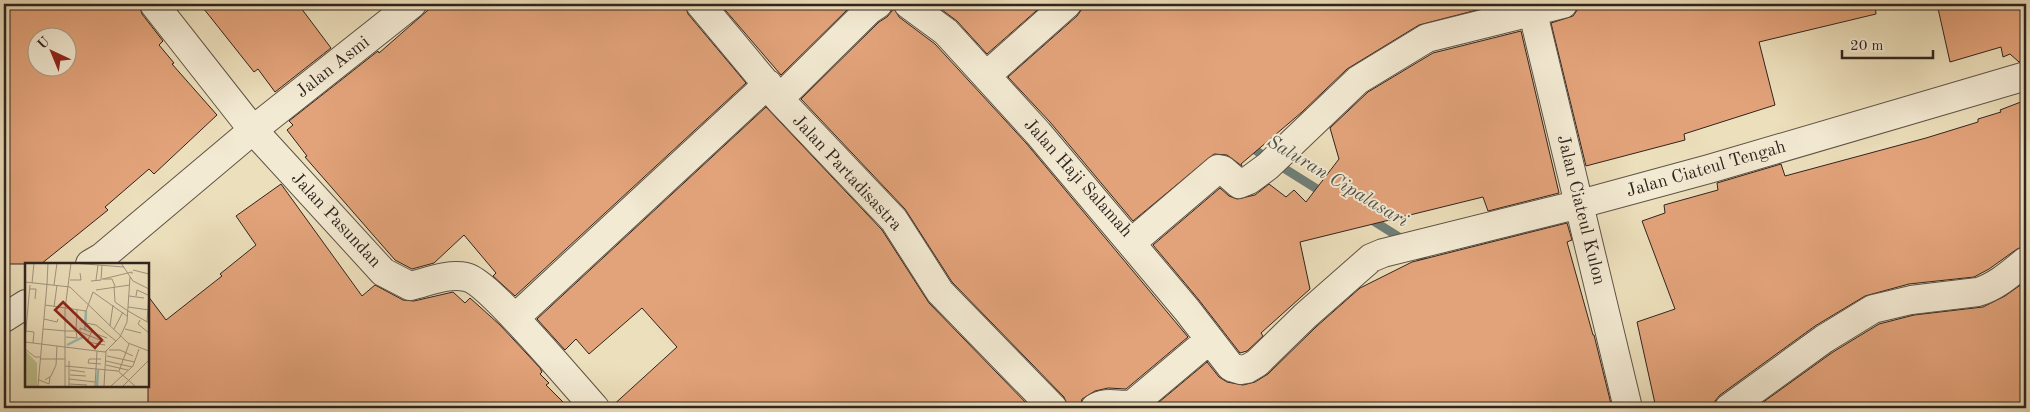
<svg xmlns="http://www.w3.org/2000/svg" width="2030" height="412" font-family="'Old Standard TT',serif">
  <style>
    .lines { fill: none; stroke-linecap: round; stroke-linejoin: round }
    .stream { stroke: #6f7f78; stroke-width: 9 }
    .building { fill: #e3a37a; stroke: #30241f; fill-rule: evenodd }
    .minor-casing { stroke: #5f5346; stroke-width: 30 }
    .minor { stroke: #f3ead3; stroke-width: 28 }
    .labels { text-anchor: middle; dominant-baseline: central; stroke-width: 4; stroke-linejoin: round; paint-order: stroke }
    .street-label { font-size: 18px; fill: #30241f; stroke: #f3ead3 }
    .water-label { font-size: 19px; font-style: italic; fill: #50524b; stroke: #f3ead3 }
    .inset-river { fill: none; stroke: #99bcb3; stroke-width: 2.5 }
    .inset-road { fill: none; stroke: #a1947d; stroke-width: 1 }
    .view { fill: #8f2418; fill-opacity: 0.15; stroke: #8f2418; stroke-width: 2.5 }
    .inset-edge { fill: none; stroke: #30241f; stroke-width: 2.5 }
  </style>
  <rect width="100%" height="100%" fill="#ecdfbb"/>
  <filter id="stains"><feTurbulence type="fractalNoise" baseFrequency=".004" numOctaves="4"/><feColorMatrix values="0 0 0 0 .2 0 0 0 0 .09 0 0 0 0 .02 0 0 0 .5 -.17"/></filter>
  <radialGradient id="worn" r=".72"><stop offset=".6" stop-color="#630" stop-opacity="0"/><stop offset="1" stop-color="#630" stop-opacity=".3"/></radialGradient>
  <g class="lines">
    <!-- stream -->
    <path class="stream" d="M1247,145L1325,194
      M1367,217L1399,237L1431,268"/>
  </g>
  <!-- building -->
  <path class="building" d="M4,4H139L142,14L163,41L159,45L174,63L172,64L217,115L154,174L149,169L105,207L108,210L41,264H4ZM38,38H68V68H38Z
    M200,4H298L331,48L275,92L258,69L254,72Z
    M435,4H685L688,14L746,83L515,296L493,276L496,273L464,235L434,263L412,269L395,260L305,157L307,156L287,130L293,125L289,121L378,51L379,53Z
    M720,4H853L781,75Z
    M934,4H1044L987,54L957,21Z
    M1082,4H1500L1419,25L1347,69L1302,112L1241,164L1242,166L1227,155L1214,154L1133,221L1050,122L1008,77L1077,16L1082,9Z
    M1578,4H1875L1876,14L1759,42L1775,105L1684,134L1685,140L1586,166L1551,23L1573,16L1578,9Z
    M1937,4H2026V61L2019,62L2010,54L2003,57L2001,47L1950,62Z
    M893,6L899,17L935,44L1026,143L1188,337L1126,389L1108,388L1095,391L1082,399L1080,408H1068L1064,397L952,282L905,209L801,99L879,22L887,17L892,11Z
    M1521,31L1559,193L1488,211L1483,197L1300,242L1310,289L1261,333L1263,336L1247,351L1240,353L1199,300L1153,245L1220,188L1229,196L1237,199L1255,195L1269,184L1286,197L1294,190L1306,202L1339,159L1330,128L1368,92L1433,53Z
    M2026,100V246L2017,249L1989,269L1974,277L1909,284L1865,296L1815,326L1720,395L1715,401L1714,408H1656L1637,322L1675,309L1642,221L1665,213L1664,205L1718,190L1717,183L1781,164L1785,176L1926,138L1978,122V119L2001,112L2000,110Z
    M766,107L882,230L929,303L1031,408H610L677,347L642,308L589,354L576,339L565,350L537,319Z
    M281,184L362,296L375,285L403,300L414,301L453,292L465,303L470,298L500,325L540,368L542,372L540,374L549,383L546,385L569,408H148V296L166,320L222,276L220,274L256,245L236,216Z
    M1567,223L1572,240L1567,242L1593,335H1594L1612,408H1152L1207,362L1219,377L1227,382L1243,385L1255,382L1268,374L1316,327L1360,288L1412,262Z
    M2026,281V408H1755L1833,352L1879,324L1914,315L1983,307L2005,296Z"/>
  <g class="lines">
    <!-- minor casing -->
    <g class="minor-casing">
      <path id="minor" d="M154,4L253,130L383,272L410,286C428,282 447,273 466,277C488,281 575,386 595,408
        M700,4L779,99L894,220L940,292L1053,408
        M908,4L946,32L1038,133L1187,310L1231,367L1241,370L1247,369L1257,363L1305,316L1371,258L1383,253L1580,204L1709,169L2026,76
        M1533,13L1628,408
        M986,76L1067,4
        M779,99L869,10L878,4
        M1131,243L1218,169L1223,170L1239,184L1249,180L1268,166L1358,80L1427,38L1563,4
        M90,264L102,257L253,130L412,4
        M4,318L26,304
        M515,318L768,84
        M1095,408C1107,400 1120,407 1133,404L1209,340
        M1729,408L1824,339L1873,309L1911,300L1978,292C1997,286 2011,273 2026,261"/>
    </g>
    <!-- minor -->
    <use href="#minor" class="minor"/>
  </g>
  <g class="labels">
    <!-- street labels -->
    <g class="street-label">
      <text transform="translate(333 67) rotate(-38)">Jalan Asmi</text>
      <text transform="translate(1706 169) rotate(-16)">Jalan Ciateul Tengah</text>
      <text transform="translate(847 173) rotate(47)">Jalan Partadisastra</text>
      <text transform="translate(1078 178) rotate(48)">Jalan Haji Salamah</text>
      <text transform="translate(1581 210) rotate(76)">Jalan Ciateul Kulon</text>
      <text transform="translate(336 220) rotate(47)">Jalan Pasundan</text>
    </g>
    <!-- water labels -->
    <g class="water-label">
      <text transform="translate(1337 182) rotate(31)">Saluran Cipalasari</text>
    </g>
  </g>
  <!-- overview -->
  <g transform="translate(25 263)">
    <rect width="124" height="124" fill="#ecdfbb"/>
    <path d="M0,87L12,100V123H0Z" fill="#bec08c"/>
    <path class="inset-river" d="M60,67L61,48M42,82L60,73M72,123L73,107"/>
    <path class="inset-road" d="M47,0L99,4M96,0L108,18L124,26M108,7L124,11M77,16H87L90,23M78,16L107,9V11M45,17H56L55,10M71,17L73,2M66,18L76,17L77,2M0,19L45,24L103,80L124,88M7,20L9,0M22,21L23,0M29,22L32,0M89,23L90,39L103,48M5,26H11L10,36M71,27L105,22M104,33L119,35M111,33L112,27L123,32M20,42L61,48L68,29L102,53M29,44L32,22M103,44L124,47M103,48L124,60M19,56L32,59L33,56M115,57L113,61L124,70M56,59L71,62L91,78M122,59L124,30M85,63L88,42M55,65V69L80,79M55,65L82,75M18,66L41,68M89,66L98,49M100,66L116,70M1,68L9,69L8,80M41,68H51L52,47M67,68L62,79L80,82M41,74L52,75L51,68M95,74L102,59L105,14M0,77L5,22M0,79L80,89L95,74M0,86L10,94H15M84,87H95L108,93M82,93L110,99M15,96H40M76,96H64L63,100L76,101M81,98L107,104M81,102L103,107M0,103V120M40,103L93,108L110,123M45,107L60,109M94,108L104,81M45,112L61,113M44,116L70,119M14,117L24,121L25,114M20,117L26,113L31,102L32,83M44,121L62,122M13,123L22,21M40,123V46L46,0M44,123V98M70,123L72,88M79,123L81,88M86,123L108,103L114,86M98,123L124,97"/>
    <path class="view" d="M38,39L77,77L70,85L30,47Z"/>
    <rect width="124" height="124" class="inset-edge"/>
  </g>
  <!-- margin -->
  <rect width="2030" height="412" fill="none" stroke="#ecdfbb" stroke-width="20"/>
  <rect x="5" y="5" width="2020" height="402" fill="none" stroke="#30241f" stroke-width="2.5"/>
  <rect x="10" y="10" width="2010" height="392" fill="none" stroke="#30241f"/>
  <!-- north arrow -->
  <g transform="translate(52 52) rotate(316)"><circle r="24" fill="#f3ead3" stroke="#a59b8b"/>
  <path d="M0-4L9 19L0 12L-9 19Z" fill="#8f2418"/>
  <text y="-8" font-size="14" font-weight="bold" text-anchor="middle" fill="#30241f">U</text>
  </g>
  <!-- scale -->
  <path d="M1842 50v8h91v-8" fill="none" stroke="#30241f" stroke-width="2.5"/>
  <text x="1850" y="50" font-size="15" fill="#30241f" stroke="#f3ead3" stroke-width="4" paint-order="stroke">20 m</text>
  <rect width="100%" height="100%" filter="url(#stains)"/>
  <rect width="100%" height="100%" fill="url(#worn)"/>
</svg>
